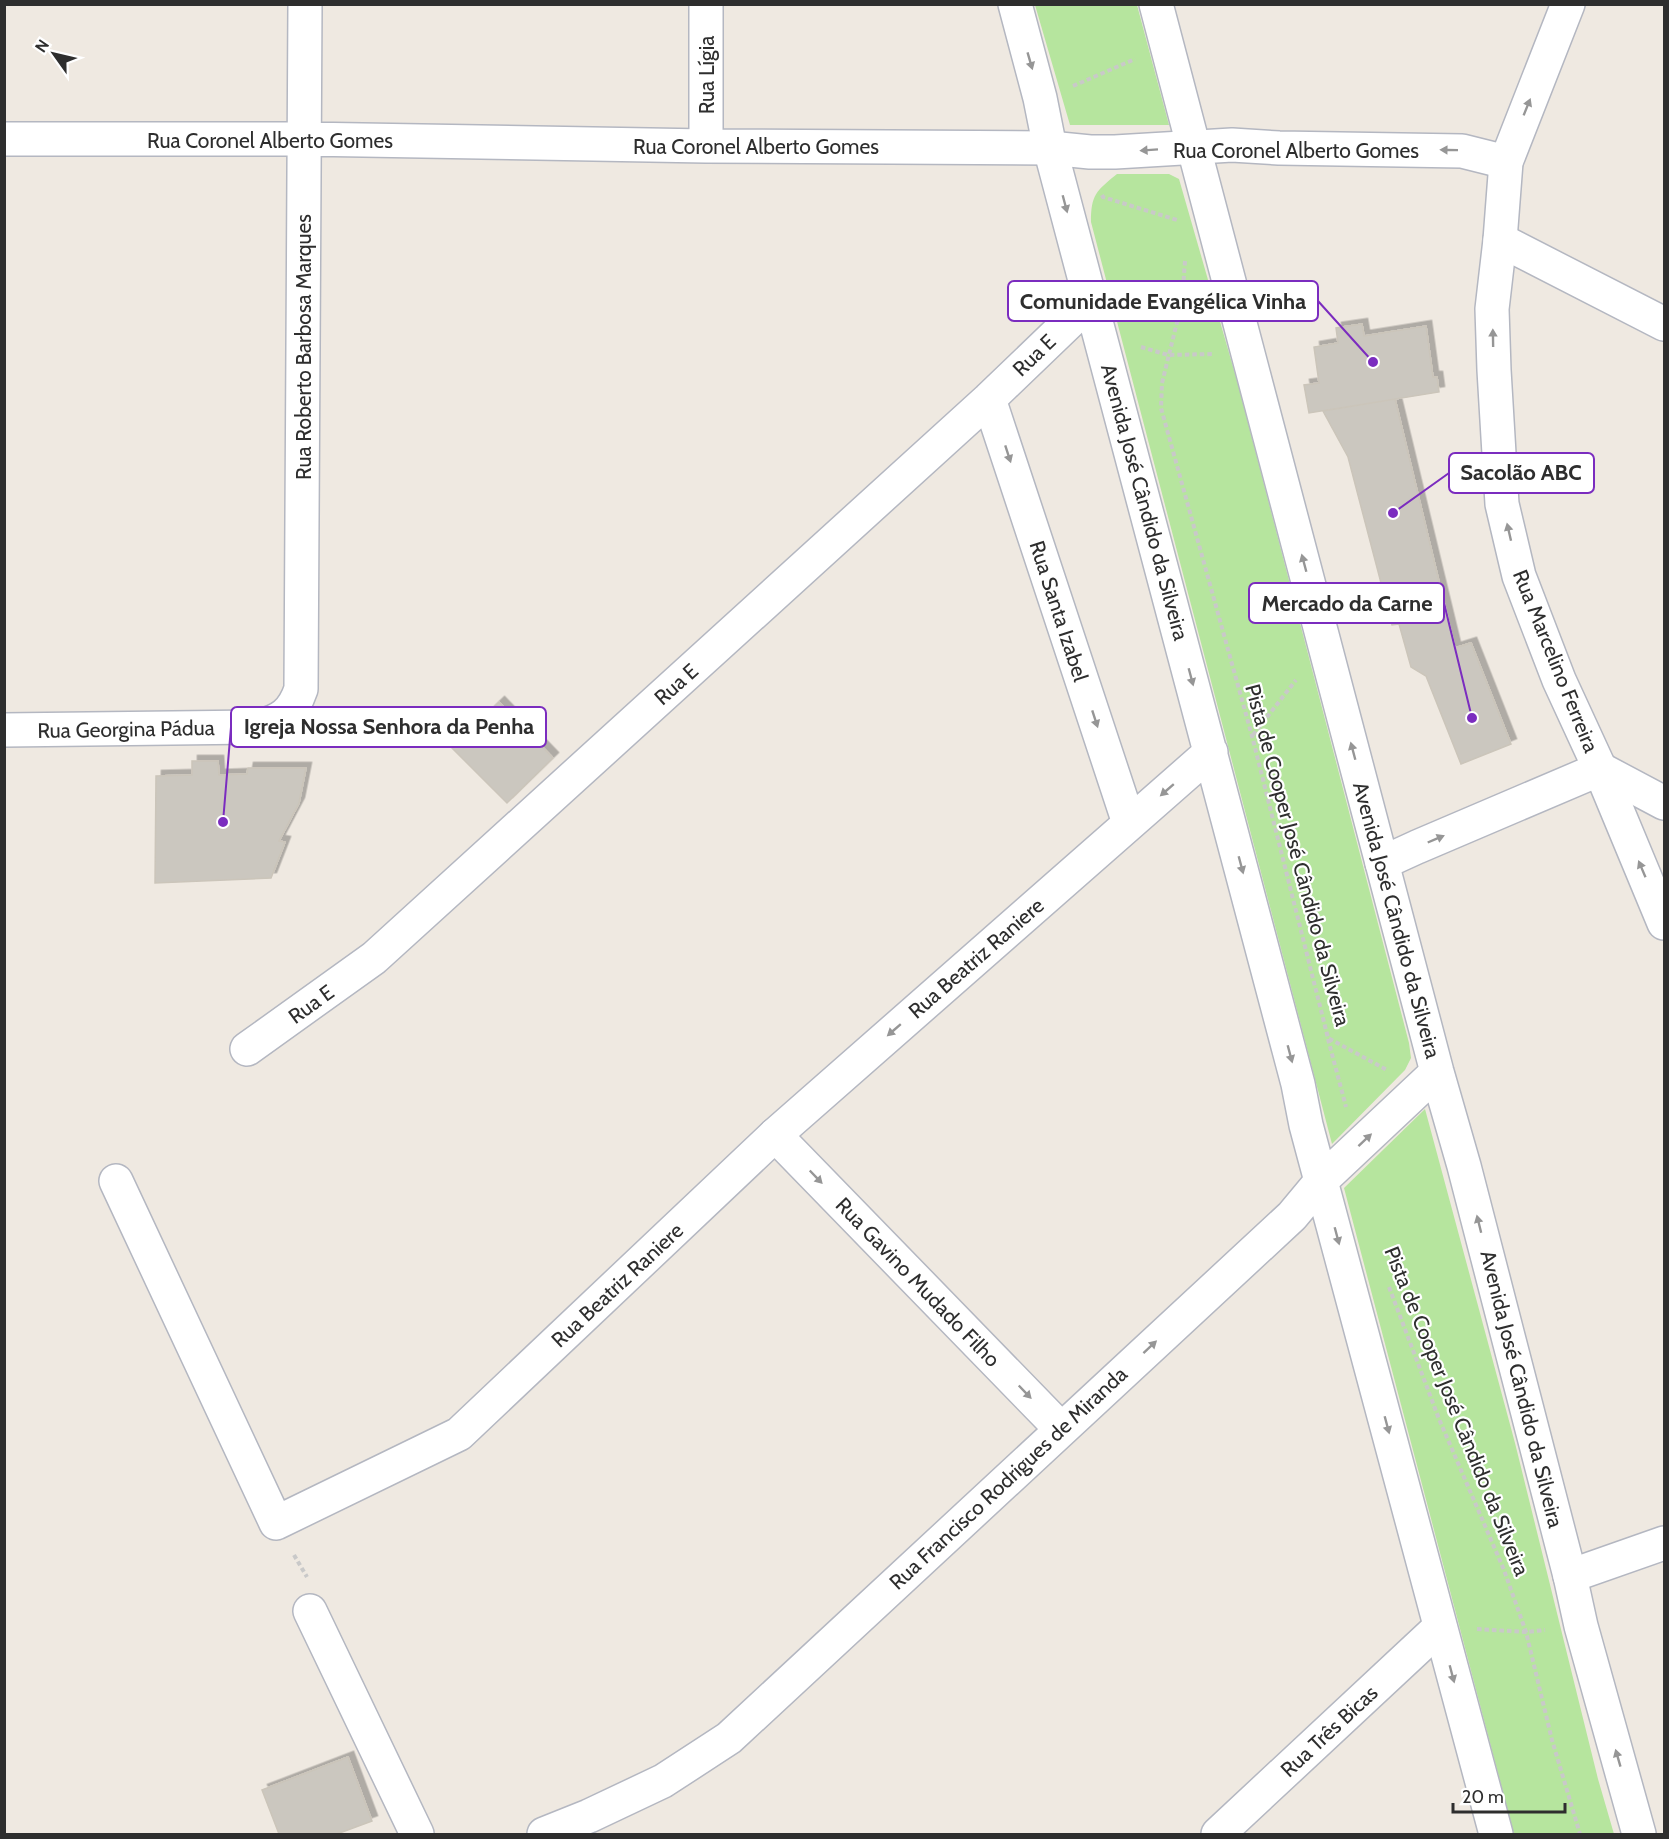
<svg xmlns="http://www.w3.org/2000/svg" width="1669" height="1839" font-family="Cabin,sans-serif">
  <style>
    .green { fill: #b6e59e }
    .building { fill: #cbc7bf; stroke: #cbc5ba; stroke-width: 1.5; filter: url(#shadow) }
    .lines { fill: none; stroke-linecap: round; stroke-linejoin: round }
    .street-casing { stroke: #b4b7c1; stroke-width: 36 }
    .secondary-casing { stroke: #b4b7c1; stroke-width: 36 }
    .path { stroke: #c9c9c9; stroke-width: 4; stroke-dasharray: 4.5 3; stroke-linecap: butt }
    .street { stroke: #fff; stroke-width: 33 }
    .secondary { stroke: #fff; stroke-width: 33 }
    .oneway { fill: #969696 }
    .labels { text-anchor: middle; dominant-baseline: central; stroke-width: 4.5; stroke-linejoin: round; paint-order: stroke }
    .street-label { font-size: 21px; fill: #2e2e2e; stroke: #fff }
    .leader { fill: none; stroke: #7b2cbf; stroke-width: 2 }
    .callout-dot { fill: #7b2cbf; stroke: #fff; stroke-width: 2 }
    .callout { fill: #fff; stroke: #7b2cbf; stroke-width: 2 }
    .callout-label { font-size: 22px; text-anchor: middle; font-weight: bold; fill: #2e2e2e }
  </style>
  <defs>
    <filter id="shadow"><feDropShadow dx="5.5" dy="-5.5" stdDeviation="0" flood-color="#0004"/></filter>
  </defs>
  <rect width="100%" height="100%" fill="#efe9e1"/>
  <!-- green -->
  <path class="green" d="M1035,5H1137L1169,125H1070Z
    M1117,174H1169L1179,179L1238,384L1409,1043L1411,1058L1405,1070L1332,1144L1091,222C1091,195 1096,191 1117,174Z
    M1425,1109L1515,1443L1598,1779L1614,1834H1514L1344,1188Z"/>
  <!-- building -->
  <path class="building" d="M1362,324L1364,336L1426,326L1433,377H1437L1439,392L1309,413L1304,385L1319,383L1314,347L1338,343L1336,328Z
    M1395,399L1455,648L1471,643L1511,744L1461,764L1426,676L1411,667L1399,624L1392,625L1348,457L1323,411Z
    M499,702L553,758L507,803L452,748Z
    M192,761H218L219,775L247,774L248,768H306L299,803L279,841L285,842L271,878L155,883L156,776L192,775Z
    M348,1757L372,1821L337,1834H279L262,1790Z"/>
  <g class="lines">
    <!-- street casing -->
    <g class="street-casing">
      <path id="street" d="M706,4V146
        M4,139H304L706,146L1050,148L1090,152H1115L1232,145L1279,148L1462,151L1506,162
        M1500,240L1664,324
        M989,399L1129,823
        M4,730L257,727C281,721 293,713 301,689L305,4
        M1382,863L1417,847L1600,769L1664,803
        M247,1049L374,958L989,399L1091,301
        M116,1181L276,1523L459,1434L775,1135
        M1570,1576L1664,1543
        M310,1611L417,1834
        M1218,1834L1440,1627"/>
    </g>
    <!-- secondary casing -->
    <g class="secondary-casing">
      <path id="secondary" d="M1015,4L1040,98L1050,148L1298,1084L1306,1125L1496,1834
        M1156,4L1437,1072L1464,1166L1570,1576L1581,1626L1639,1834
        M1568,4L1506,162L1500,240L1492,309L1494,370L1502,504L1519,576L1559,680L1600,769L1664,923
        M1061,1429L775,1135L1211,752
        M544,1834L589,1816L663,1781L729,1738L1292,1216L1322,1180L1437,1072"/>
    </g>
    <!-- path -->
    <path class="path" d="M1073,86L1135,59
      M1102,195L1103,197L1177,220
      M1185,261L1182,302L1162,383L1161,408L1252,736L1328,1038L1387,1070
      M1141,347L1168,355L1213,354
      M1253,735L1296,680
      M1328,1039L1346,1107
      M1389,1287L1439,1419L1504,1570L1526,1632L1552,1740L1580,1834
      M294,1555L307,1577
      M1477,1629L1526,1632L1545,1630"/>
    <!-- street -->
    <use href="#street" class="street"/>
    <!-- secondary -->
    <use href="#secondary" class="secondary"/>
  </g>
  <!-- one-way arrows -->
  <defs><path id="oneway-solid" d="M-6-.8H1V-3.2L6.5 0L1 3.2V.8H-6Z" transform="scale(1.5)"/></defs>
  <g class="oneway">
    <use href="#oneway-solid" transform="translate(1030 61) rotate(74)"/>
    <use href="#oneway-solid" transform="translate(1527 107) rotate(-68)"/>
    <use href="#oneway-solid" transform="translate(1149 150) rotate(176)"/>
    <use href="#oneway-solid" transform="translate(1449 150) rotate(-179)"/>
    <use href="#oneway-solid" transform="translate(1065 204) rotate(75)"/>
    <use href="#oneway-solid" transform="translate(1493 338) rotate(-91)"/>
    <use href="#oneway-solid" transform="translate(1008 454) rotate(72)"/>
    <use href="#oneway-solid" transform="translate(1509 532) rotate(-103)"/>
    <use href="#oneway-solid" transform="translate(1304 563) rotate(-105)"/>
    <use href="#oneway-solid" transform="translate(1191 677) rotate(75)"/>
    <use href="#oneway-solid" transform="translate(1095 719) rotate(72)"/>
    <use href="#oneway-solid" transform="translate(1353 751) rotate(-105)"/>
    <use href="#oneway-solid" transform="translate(1167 790) rotate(139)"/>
    <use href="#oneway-solid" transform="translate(1436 839) rotate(-23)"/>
    <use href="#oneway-solid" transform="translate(1241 865) rotate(75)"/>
    <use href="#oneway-solid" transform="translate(1642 869) rotate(-113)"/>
    <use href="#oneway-solid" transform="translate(894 1030) rotate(139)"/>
    <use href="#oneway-solid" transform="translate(1290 1054) rotate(75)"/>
    <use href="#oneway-solid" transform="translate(1365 1140) rotate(-43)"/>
    <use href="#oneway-solid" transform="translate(816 1177) rotate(46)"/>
    <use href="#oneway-solid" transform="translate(1479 1224) rotate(-104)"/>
    <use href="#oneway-solid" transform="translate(1337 1236) rotate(75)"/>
    <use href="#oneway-solid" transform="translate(1150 1347) rotate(-43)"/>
    <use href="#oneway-solid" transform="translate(1025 1392) rotate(46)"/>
    <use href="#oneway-solid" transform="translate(1387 1425) rotate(75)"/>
    <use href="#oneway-solid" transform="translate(1452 1674) rotate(75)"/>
    <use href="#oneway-solid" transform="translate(1618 1758) rotate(-106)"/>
  </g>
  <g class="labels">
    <!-- street labels -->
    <g class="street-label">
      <text transform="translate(706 75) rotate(-90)">Rua Lígia</text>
      <text x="270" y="140">Rua Coronel Alberto Gomes</text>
      <text x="756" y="146">Rua Coronel Alberto Gomes</text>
      <text x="1296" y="150">Rua Coronel Alberto Gomes</text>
      <text transform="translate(303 347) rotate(-90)">Rua Roberto Barbosa Marques</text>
      <text transform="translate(1034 355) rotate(-44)">Rua E</text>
      <text transform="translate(1145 502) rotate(75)">Avenida José Cândido da Silveira</text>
      <text transform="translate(1059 611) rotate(72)">Rua Santa Izabel</text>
      <text transform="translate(1556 661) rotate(68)">Rua Marcelino Ferreira</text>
      <text transform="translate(676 684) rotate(-42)">Rua E</text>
      <text transform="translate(126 729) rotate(-1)">Rua Georgina Pádua</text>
      <text transform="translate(1298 855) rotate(75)">Pista de Cooper José Cândido da Silveira</text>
      <text transform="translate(1397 920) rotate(75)">Avenida José Cândido da Silveira</text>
      <text transform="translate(976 958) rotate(-41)">Rua Beatriz Raniere</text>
      <text transform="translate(311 1004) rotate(-36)">Rua E</text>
      <text transform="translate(918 1282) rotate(46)">Rua Gavino Mudado Filho</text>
      <text transform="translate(617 1285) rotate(-43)">Rua Beatriz Raniere</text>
      <text transform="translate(1522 1389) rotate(76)">Avenida José Cândido da Silveira</text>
      <text transform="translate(1457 1411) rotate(68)">Pista de Cooper José Cândido da Silveira</text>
      <text transform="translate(1008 1478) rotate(-43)">Rua Francisco Rodrigues de Miranda</text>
      <text transform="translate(1329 1731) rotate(-43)">Rua Três Bicas</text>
    </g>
  </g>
  <!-- callouts -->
  <path class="leader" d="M1373 362L1318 301M1393 513L1449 473M1472 718L1444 603M223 822L231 727"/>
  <g class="callout-dot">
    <circle cx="1373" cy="362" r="6"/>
    <circle cx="1393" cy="513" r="6"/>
    <circle cx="1472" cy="718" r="6"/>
    <circle cx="223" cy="822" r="6"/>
  </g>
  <g class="callout">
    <rect x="1008" y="281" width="310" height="40" rx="6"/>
    <rect x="1449" y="453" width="145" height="40" rx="6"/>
    <rect x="1249" y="583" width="195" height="40" rx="6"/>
    <rect x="231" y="707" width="315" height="40" rx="6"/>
  </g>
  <g class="callout-label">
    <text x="1163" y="309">Comunidade Evangélica Vinha</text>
    <text x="1521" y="480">Sacolão ABC</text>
    <text x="1347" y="611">Mercado da Carne</text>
    <text x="389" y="734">Igreja Nossa Senhora da Penha</text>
  </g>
  <!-- border -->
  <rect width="1669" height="1839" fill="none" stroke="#2e2e2e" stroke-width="12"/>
  <!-- north arrow -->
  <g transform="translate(54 54) rotate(304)" stroke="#ffffff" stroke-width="4.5" paint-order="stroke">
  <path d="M0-4.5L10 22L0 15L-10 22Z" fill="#2e2e2e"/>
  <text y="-9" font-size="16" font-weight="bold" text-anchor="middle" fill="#2e2e2e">N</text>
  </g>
  <!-- scale -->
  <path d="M1453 1803v9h112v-9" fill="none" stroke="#2e2e2e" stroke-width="3"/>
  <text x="1462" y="1803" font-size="18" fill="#2e2e2e" stroke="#ffffff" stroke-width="4.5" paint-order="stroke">20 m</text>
</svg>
